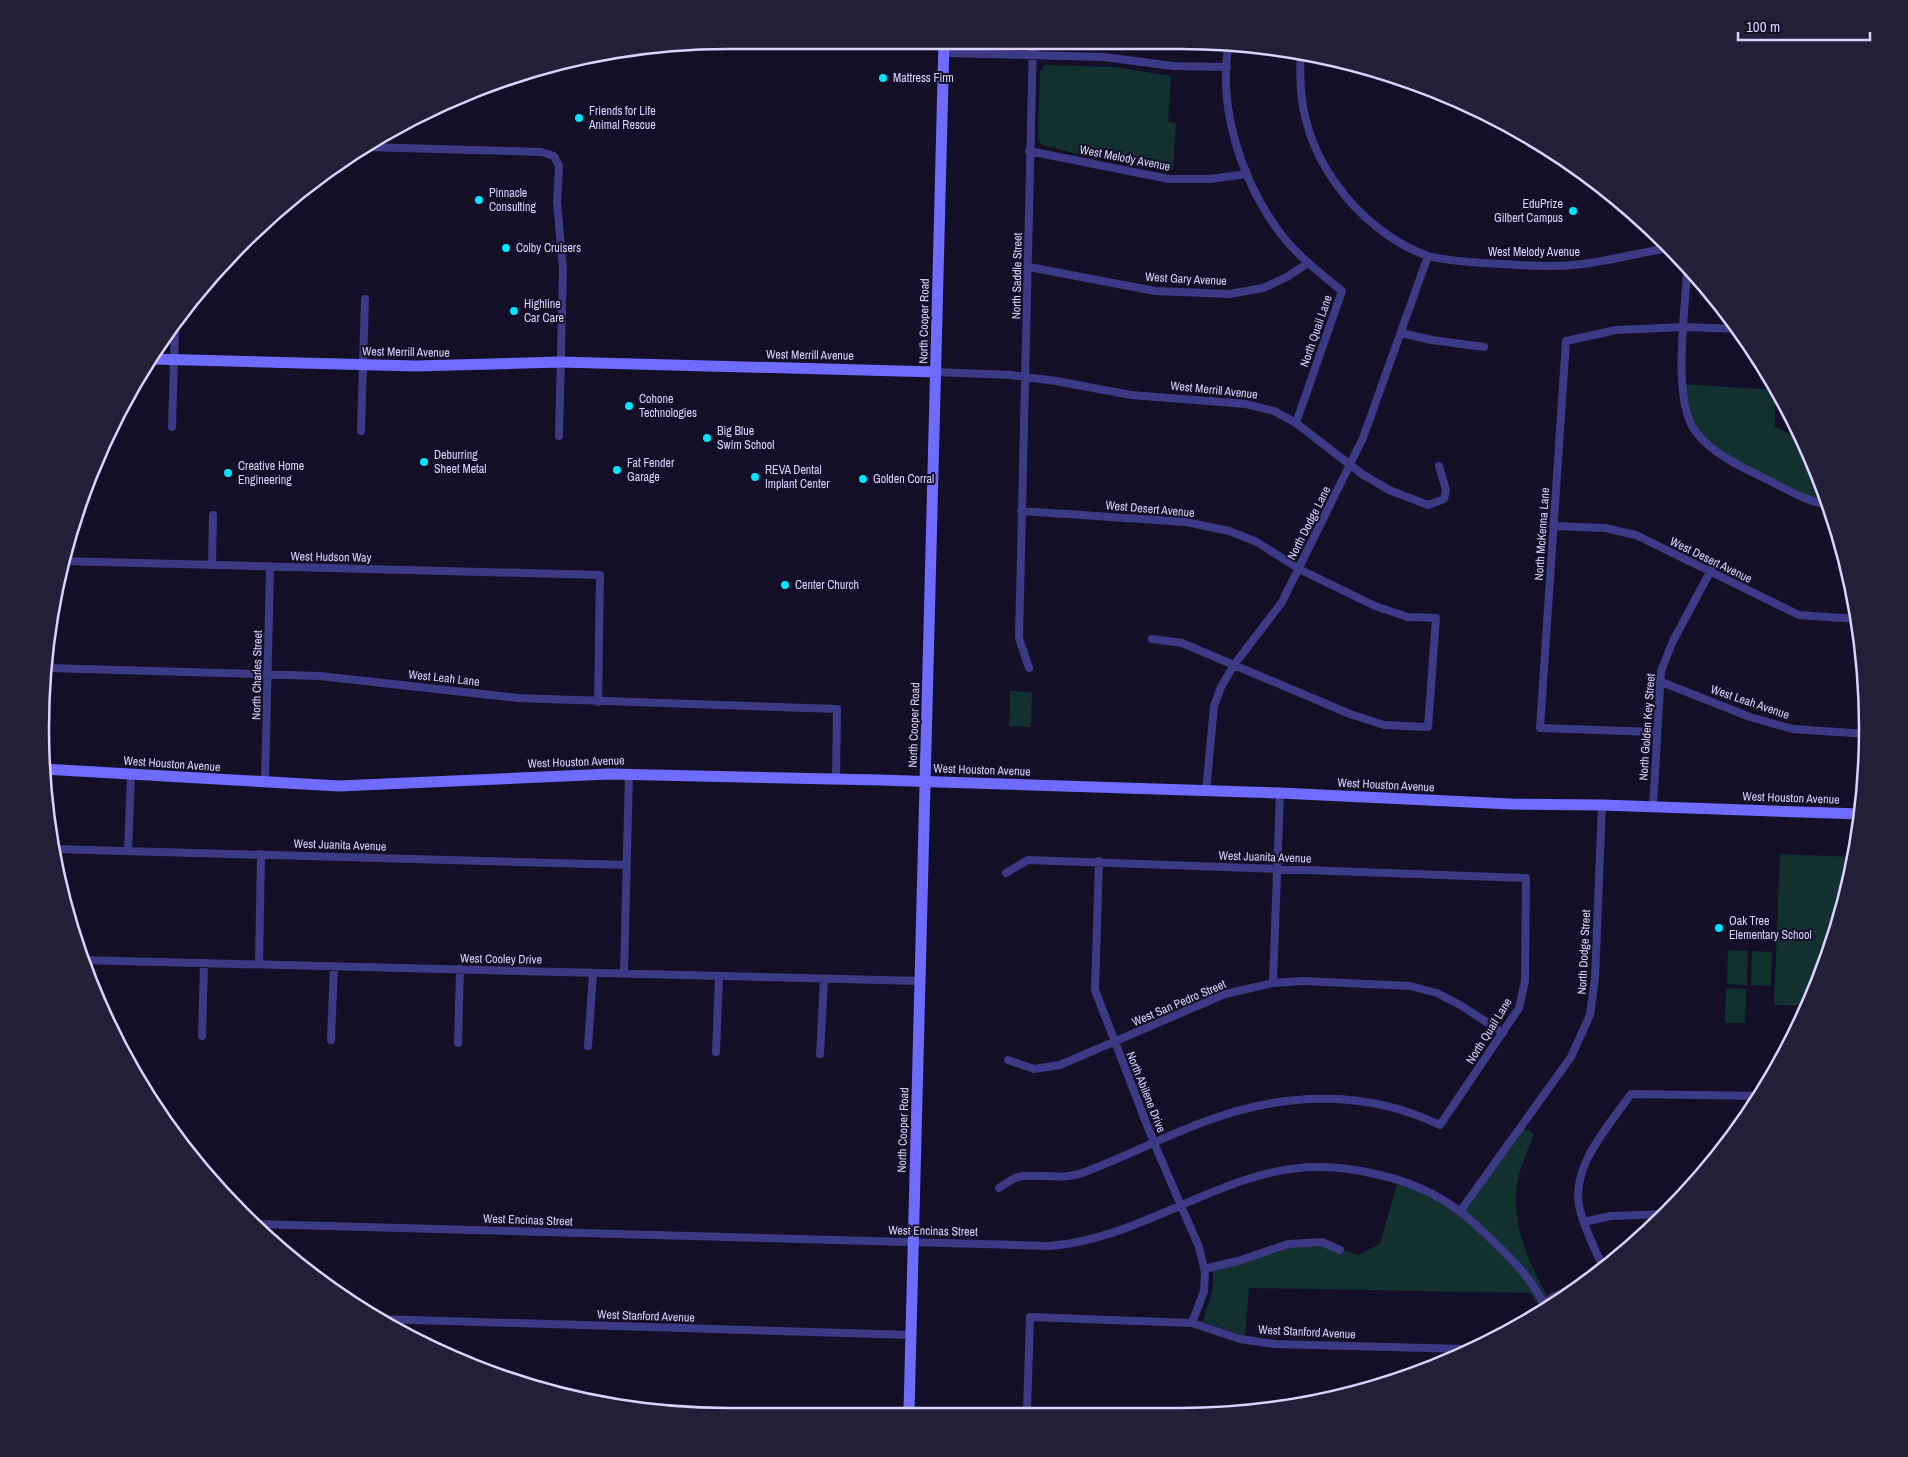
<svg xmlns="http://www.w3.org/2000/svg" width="1908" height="1457" font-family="'Archivo Narrow',sans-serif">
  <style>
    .green { fill: #12302f }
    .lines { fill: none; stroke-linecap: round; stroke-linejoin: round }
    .street { stroke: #3d3a85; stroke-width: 8 }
    .secondary { stroke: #6f6bff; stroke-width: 11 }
    .poi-dot { fill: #00e5ff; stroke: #130f26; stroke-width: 2 }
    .labels { text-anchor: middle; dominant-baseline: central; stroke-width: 4; stroke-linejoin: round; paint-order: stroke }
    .poi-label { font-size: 12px; fill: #d9d4ff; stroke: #130f26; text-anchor: start }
    .street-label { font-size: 12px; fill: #d9d4ff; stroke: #130f26 }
    .rim { fill: none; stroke: #d9d4ff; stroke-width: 2.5 }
  </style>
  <rect width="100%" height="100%" fill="#130f26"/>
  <!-- green -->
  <path class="green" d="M1045,65L1115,67L1171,76L1168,122L1176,123L1173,170L1085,156L1042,145L1038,139L1040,71Z
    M1681,384L1775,390V427L1802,440L1816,465L1827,504L1745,469L1695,431Z
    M1010,691L1032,692L1031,727L1009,726Z
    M1780,854L1855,857L1815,992L1808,1006L1774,1005Z
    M1728,950L1748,951L1747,985L1727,984Z
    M1752,951L1772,952L1771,986L1751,985Z
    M1726,988L1746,989L1745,1023H1725Z
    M1518,1125L1534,1134C1527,1153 1517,1172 1516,1193C1514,1230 1530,1265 1547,1296L1537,1304L1531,1293L1249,1288L1245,1336L1203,1322L1213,1288V1270L1293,1246L1325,1244L1359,1255L1380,1244L1397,1184L1429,1195L1457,1211Z"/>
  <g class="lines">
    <!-- street -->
    <path class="street" d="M1229,42C1217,106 1241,179 1278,230C1295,254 1319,272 1342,291L1296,423
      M943,53L1104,57L1173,66L1227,67
      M1301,54C1297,102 1308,146 1337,185C1358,215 1393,244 1428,256C1446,261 1467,262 1485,263C1516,265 1551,268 1583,264C1611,260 1640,253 1668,248
      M365,147L541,152L554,156L559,166L557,202L563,269L559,436
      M1029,151L1169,179H1210L1247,174
      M1685,263L1687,272C1685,313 1672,398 1695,431C1710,452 1741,467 1764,478C1783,487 1806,502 1827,504
      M1029,267L1155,291L1229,294L1263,288L1287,277L1308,263
      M1401,333L1432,340L1484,347
      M936,372L1010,375L1056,381L1131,395L1246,404L1274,411L1296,423L1362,474L1389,490L1428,505L1444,499L1446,490L1439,466
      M172,427L175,328
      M361,431L365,299
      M1021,511L1186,522L1229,531L1257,542L1299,569L1375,606L1408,617L1436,618L1428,727L1384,725L1350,714L1182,643L1152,639
      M1553,526L1605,528L1636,535L1799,615L1857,619
      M62,561L600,575L598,702
      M212,565L213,515
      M48,668L320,676L518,698L837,709L836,779
      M1029,668L1019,638L1033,41
      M1659,681L1750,717L1793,729L1867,734
      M1656,732L1540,728L1566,341L1616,330L1684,327L1739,329
      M265,783L270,567
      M1206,791L1214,706L1221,687L1234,665L1282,602L1363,438L1428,256
      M1653,807L1661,671L1673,641L1711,570
      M53,849L627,865
      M128,851L131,775
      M1099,861L1095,990L1154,1143L1199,1247L1205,1272L1204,1291L1192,1323
      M81,960L920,981
      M259,964L261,854
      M624,973L629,774
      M1273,983L1280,793
      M202,1036L204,963
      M331,1040L334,966
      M458,1043L460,969
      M588,1046L593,973
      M716,1052L719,976
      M820,1054L824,979
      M1008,1060L1034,1069L1060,1065L1225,994L1273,983L1303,981L1410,986L1437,993L1462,1006L1503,1033
      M999,1188C1005,1184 1014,1177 1022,1176C1042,1174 1063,1180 1082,1173C1126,1157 1168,1134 1212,1119C1287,1092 1367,1090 1440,1125L1519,1008L1525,981L1526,878L1028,860L1006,873
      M1461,1210L1571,1057L1590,1015L1595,978L1602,805
      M1584,1222L1610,1216L1667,1214
      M252,1224L1050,1246C1144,1239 1225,1167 1317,1167C1338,1167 1360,1170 1380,1175C1418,1184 1448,1199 1476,1225C1502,1249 1532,1276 1546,1309
      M1603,1267C1595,1249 1585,1230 1580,1210C1569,1167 1609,1126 1631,1094L1760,1096
      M1204,1269L1238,1261L1288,1244L1322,1242L1340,1250
      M1543,1304L1553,1297L1582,1285
      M380,1319L911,1335
      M1027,1411L1030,1317L1192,1323L1240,1339L1274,1344L1465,1349"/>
    <!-- secondary -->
    <path class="secondary" d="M152,359L416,366L560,362L936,372
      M43,769L339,786L610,774L879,780L1280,793L1511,804L1602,805L1860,814
      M909,1411L944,41"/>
  </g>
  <!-- markers -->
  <g class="poi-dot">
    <circle cx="883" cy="78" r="5"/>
    <circle cx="579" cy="118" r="5"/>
    <circle cx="479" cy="200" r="5"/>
    <circle cx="1573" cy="211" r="5"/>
    <circle cx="506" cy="248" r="5"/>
    <circle cx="514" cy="311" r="5"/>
    <circle cx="629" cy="406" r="5"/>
    <circle cx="707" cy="438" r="5"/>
    <circle cx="424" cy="462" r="5"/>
    <circle cx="617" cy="470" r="5"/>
    <circle cx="228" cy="473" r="5"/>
    <circle cx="755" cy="477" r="5"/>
    <circle cx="863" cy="479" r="5"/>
    <circle cx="785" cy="585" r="5"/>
    <circle cx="1719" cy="928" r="5"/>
  </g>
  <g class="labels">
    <!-- poi labels -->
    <g class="poi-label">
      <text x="893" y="78">Mattress Firm</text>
      <text x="589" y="111">Friends for Life<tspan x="589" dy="14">Animal Rescue</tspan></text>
      <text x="489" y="193">Pinnacle<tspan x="489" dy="14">Consulting</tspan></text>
      <text x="1563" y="204" text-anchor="end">EduPrize<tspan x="1563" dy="14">Gilbert Campus</tspan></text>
      <text x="516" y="248">Colby Cruisers</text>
      <text x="524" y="304">Highline<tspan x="524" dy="14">Car Care</tspan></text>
      <text x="639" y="399">Cohone<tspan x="639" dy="14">Technologies</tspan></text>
      <text x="717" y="431">Big Blue<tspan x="717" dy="14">Swim School</tspan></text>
      <text x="434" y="455">Deburring<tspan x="434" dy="14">Sheet Metal</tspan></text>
      <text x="627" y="463">Fat Fender<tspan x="627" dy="14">Garage</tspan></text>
      <text x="238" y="466">Creative Home<tspan x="238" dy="14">Engineering</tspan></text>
      <text x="765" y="470">REVA Dental<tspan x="765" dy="14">Implant Center</tspan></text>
      <text x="873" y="479">Golden Corral</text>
      <text x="795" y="585">Center Church</text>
      <text x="1729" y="921">Oak Tree<tspan x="1729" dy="14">Elementary School</tspan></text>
    </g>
    <!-- street labels -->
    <g class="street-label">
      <text transform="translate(1125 158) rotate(11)">West Melody Avenue</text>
      <text x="1534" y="252">West Melody Avenue</text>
      <text transform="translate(1017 276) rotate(-89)">North Saddle Street</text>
      <text transform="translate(1186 279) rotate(3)">West Gary Avenue</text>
      <text transform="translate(924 321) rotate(-89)">North Cooper Road</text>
      <text transform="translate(1316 331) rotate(-71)">North Quail Lane</text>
      <text transform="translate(406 352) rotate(1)">West Merrill Avenue</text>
      <text transform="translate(810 355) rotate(1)">West Merrill Avenue</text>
      <text transform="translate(1214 390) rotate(6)">West Merrill Avenue</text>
      <text transform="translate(1150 509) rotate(5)">West Desert Avenue</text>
      <text transform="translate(1309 523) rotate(-63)">North Dodge Lane</text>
      <text transform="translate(1542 534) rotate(-86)">North McKenna Lane</text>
      <text transform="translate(331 557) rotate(1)">West Hudson Way</text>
      <text transform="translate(1711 560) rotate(26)">West Desert Avenue</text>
      <text transform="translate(257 675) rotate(-89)">North Charles Street</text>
      <text transform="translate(444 678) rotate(6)">West Leah Lane</text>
      <text transform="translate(1750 702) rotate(19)">West Leah Avenue</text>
      <text transform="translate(914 725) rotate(-88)">North Cooper Road</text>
      <text transform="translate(1647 727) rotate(-86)">North Golden Key Street</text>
      <text transform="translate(576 762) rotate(-2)">West Houston Avenue</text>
      <text transform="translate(172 764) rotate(4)">West Houston Avenue</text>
      <text transform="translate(982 770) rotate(2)">West Houston Avenue</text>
      <text transform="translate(1386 785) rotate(3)">West Houston Avenue</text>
      <text transform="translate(1791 798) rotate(2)">West Houston Avenue</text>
      <text transform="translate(340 845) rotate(2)">West Juanita Avenue</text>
      <text transform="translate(1265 857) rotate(2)">West Juanita Avenue</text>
      <text transform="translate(1584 952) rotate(-87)">North Dodge Street</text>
      <text transform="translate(501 959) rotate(1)">West Cooley Drive</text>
      <text transform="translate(1179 1003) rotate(-23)">West San Pedro Street</text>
      <text transform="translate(1489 1031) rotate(-58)">North Quail Lane</text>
      <text transform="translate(1146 1092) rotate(68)">North Abilene Drive</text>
      <text transform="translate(903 1130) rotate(-88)">North Cooper Road</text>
      <text transform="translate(528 1220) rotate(2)">West Encinas Street</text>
      <text transform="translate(933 1231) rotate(1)">West Encinas Street</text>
      <text transform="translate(646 1316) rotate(2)">West Stanford Avenue</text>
      <text transform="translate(1307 1332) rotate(3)">West Stanford Avenue</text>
    </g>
  </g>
  <!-- crop -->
  <path d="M0 0H1908V1457H0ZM728 49H1180A679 679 0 0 1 1859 728V729A679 679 0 0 1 1180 1408H728A679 679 0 0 1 49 729V728A679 679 0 0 1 728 49Z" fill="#231f37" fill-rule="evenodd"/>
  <path class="rim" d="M728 49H1180A679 679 0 0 1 1859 728V729A679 679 0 0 1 1180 1408H728A679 679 0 0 1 49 729V728A679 679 0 0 1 728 49Z"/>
  <!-- scale -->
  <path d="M1738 32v8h132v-8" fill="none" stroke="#d9d4ff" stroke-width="2.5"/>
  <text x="1746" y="32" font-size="15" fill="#d9d4ff" stroke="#130f26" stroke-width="4" paint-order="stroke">100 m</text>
</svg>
